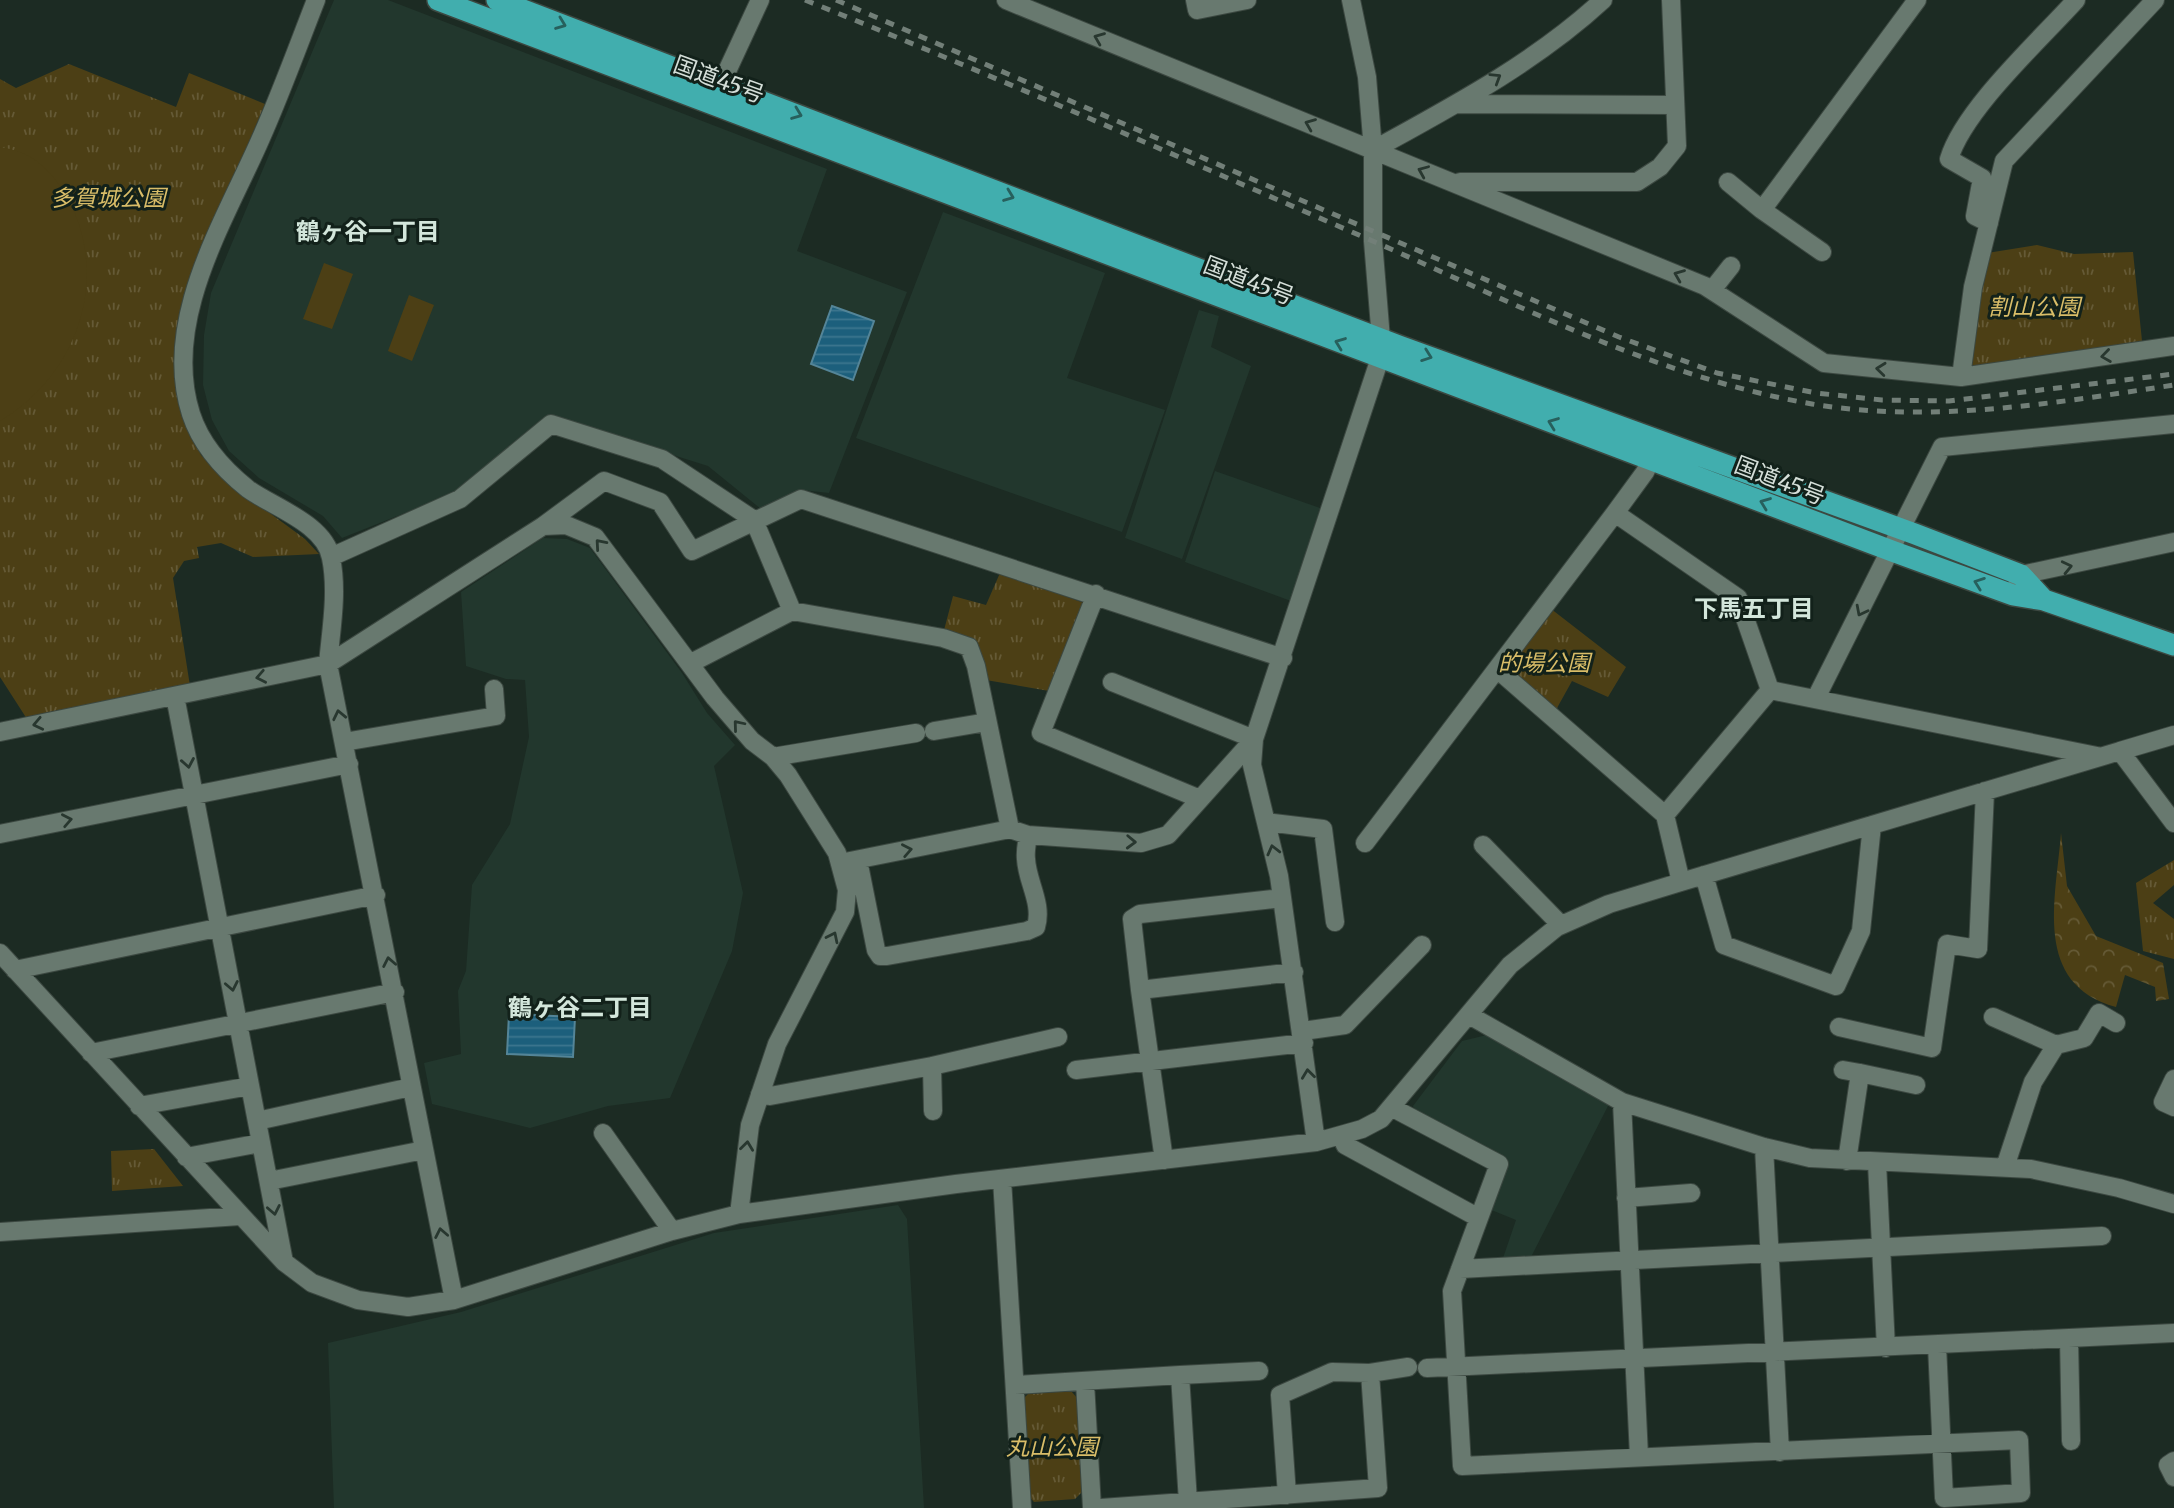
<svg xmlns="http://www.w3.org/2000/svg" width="2174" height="1508" font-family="Merriweather,'Noto Sans JP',serif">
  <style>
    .built { fill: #22372d }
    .forest { fill: url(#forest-crowns) }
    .park { fill: url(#park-tufts) }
    .garden { fill: #4c3f15 }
    .water { fill: url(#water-rules); stroke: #548598; stroke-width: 2 }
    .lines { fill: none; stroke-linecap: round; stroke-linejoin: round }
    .minor-casing { stroke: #3c4841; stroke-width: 20 }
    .highway-casing { stroke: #3c4841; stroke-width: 24 }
    .minor { stroke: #68796f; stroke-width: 18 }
    .highway { stroke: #41aeae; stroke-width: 21 }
    .rail { stroke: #727f78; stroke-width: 5; stroke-dasharray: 9 9; stroke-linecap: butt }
    .oneway { stroke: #27605d }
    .oneway2 { stroke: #28372f }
    .labels { text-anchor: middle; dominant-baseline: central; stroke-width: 6; stroke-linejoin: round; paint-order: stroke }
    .street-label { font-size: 23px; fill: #d5dfd9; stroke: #12211a }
    .park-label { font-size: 23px; font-style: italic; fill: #d9bd68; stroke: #12211a }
    .neighbourhood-label { font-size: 24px; font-weight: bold; fill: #d3e6db; stroke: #12211a }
  </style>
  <defs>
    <pattern id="forest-crowns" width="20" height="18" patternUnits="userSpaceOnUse" patternTransform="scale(1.75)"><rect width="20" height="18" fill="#4c3f15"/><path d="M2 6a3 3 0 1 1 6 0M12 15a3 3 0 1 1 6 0" fill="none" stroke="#655a36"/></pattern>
    <pattern id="park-tufts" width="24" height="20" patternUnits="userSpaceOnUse" patternTransform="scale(1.75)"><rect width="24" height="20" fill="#4c3f15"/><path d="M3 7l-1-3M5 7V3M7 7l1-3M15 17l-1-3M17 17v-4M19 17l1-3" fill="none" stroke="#655a36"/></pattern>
    <pattern id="water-rules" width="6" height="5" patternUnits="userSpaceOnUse" patternTransform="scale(1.75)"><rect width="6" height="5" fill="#1c5f7c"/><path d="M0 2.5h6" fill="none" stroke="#3c768e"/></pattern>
  </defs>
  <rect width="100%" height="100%" fill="#1c2b23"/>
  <!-- built -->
  <path class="built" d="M334,0H388L827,169L797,251L907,292L829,493L802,490L761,509L708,466L552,417L465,489L342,538L323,516L259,478L229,451L212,420L203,385L204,335L211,293Z
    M943,212L1105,273L1067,378L1165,410L1122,532L856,438Z
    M1199,310L1219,316L1211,347L1251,366L1182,559L1125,538Z
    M1215,471L1320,508L1291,601L1185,562Z
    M543,538L567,539L590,548L682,673L707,713L735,745L714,766L743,893L732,951L670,1098L608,1106L530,1128L432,1104L424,1063L461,1054L458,991L466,971L472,885L510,824L529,737L525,680L506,679L466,666L461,592Z
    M1491,1034L1609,1104L1531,1257L1502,1261L1516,1220L1489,1209L1505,1165L1415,1111L1413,1106L1462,1041Z
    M898,1205L907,1219L924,1508H334L328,1343L461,1312L714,1233Z"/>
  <!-- forest -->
  <path class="forest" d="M2061,833L2067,886L2096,936L2163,963L2169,999L2156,1001L2155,987L2125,975L2116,1007C2032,984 2056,899 2061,833Z"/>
  <!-- park -->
  <path class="park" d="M69,64L176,107L189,73L265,104L208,238L178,387L181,413L201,455L225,480L305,539L319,554L253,557L221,543L197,547L199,558L184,561L173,578L190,686L27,719L0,677V79L16,88Z
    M2037,245L2074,254L2133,252L2143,351L1961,377L1981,254Z
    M1000,573L1084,603L1049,691L986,680L981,666L943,634L953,596L986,605Z
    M1546,605L1626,667L1608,697L1572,681L1552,717L1497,669Z
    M2174,860V885L2153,903L2174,919V959L2143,951L2136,883Z
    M154,1149L183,1186L112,1191L111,1151Z
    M1071,1391L1078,1399L1083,1491L1075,1499L1034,1502L1027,1494L1021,1401L1028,1394Z"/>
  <!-- garden -->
  <path class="garden" d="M0,147C31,151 50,169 66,195C112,277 78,375 0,421Z
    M324,263L353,274L332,329L303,319Z
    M409,295L434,305L412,361L388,351Z"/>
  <!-- water -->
  <path class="water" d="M832,306L874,321L853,380L811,364Z
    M509,1014L575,1017L573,1057L507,1054Z"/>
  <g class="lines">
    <!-- minor casing -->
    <g class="minor-casing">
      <path id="minor" d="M316,0C298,46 281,93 261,138C225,221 161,320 191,414C201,445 223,469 248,489C273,507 325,524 331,558C338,592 331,630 328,664L454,1300
        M1006,0L1705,286L1824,363L1961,377L2174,346
        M1195,0L1197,10L1247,0
        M716,95L760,0
        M1457,104L1675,105
        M1373,150C1453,106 1536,62 1603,0
        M1460,182H1637L1660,167L1677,146L1671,0
        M1728,182L1762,210
        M1989,223L1975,216L1982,178L1949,159C1964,109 2040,40 2076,0
        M1822,252L1762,210L1917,0
        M1712,290L1731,266
        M1961,377L1973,287L2004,161L2155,0
        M1615,513L1738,598L1770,690
        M543,526L604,481L660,502L692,551L801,499L1283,658
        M331,557L460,499L551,424L662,459L754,520L792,611
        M2017,585L2021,575L2174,542
        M1096,594L1041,733L1200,799
        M691,663L792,611L943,638L969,647L976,666L1010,829
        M1497,669L1665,815
        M175,696L284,1262
        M1816,698L1942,447L2174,424
        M934,731L987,722
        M0,732L328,664L543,526L566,525L595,537L715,698L752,741L773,757L788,775L837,853L847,890L845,912L777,1044L750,1125L739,1214
        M344,742L496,716L494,689
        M2120,751L2174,735
        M773,757L916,733
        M1266,822L1323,829L1335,922
        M0,834L349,764
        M1365,843L1615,513L1645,472L1656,449
        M1483,845L1561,925
        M858,860L876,950L880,956H887L1027,931L1036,927C1043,903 1027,882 1026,859C1025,851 1027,843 1028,835
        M840,863L1010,829L1028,835L1141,843L1168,835L1254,739L1112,682
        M1704,875L1724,945L1836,986L1861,931L1872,825
        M1681,882L1665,815L1770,690L2097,756
        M0,953L284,1262L312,1283L358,1300L408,1307L454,1300L672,1231L739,1214L956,1184L1316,1142L1362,1129L1381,1119L1510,965L1557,927L1609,904L1681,882L2120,751L2174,823
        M15,970L376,895
        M1140,990L1132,919L1140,914L1282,898
        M1469,1015L1622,1102L1764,1147L1810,1158L2031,1169L2119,1188L2174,1204
        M1993,1017L2056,1045
        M1839,1027L1932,1048L1947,944L1978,949L1985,791
        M1303,1031L1345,1025L1422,945
        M91,1053L395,992
        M932,1066L1058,1037
        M1076,1070L1304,1043
        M1843,1070L1860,1073
        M2174,1079L2163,1102L2174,1107
        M760,1094L770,1096L932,1066L933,1111
        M1622,1102L1639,1456
        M139,1106L250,1086
        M1391,1107L1499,1164L1452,1291L1462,1466C1648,1456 1833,1449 2019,1440L2021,1493L1944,1498L1937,1345
        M257,1121L411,1087
        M603,1133L672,1231
        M1342,1136L1345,1145L1477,1217
        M1316,1142L1279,876L1252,765L1254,739L1380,358L1381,339L1373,241V150L1367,77L1351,0
        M1764,1147L1780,1452
        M186,1157L261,1143
        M1164,1160L1140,990L1294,972
        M1847,1161L1860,1073L1916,1085
        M1877,1163L1886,1348
        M2005,1167L2033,1082L2056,1045L2084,1038L2099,1013L2116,1023
        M1002,1179L1022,1508
        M269,1181L424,1150
        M1626,1198L1691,1193
        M0,1232L240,1216
        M1460,1269L2102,1236
        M2069,1338L2071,1441
        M1427,1368L2174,1333
        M1370,1373L1408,1367
        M1180,1375L1259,1371
        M1085,1382L1092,1508
        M1015,1385L1180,1375L1188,1502
        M2174,1461L2168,1465L2174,1477
        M1101,1508L1378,1488L1370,1373L1332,1372L1280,1395L1287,1495"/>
    </g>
    <!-- highway casing -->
    <g class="highway-casing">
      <path id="highway" d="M438,0L1892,551L2013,595L2044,600L2174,645
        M497,0L1399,346L1915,534L2021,575L2044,600"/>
    </g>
    <!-- minor -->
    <use href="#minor" class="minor"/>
    <!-- highway -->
    <use href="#highway" class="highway"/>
    <!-- rail -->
    <path class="rail" d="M805,0C997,77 1186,160 1375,242C1518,305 1657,377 1812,404C1931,424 2055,403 2174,385
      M836,0L1619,337L1717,373L1816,393L1882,400L1949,401L2174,374"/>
  </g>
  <!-- one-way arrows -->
  <defs><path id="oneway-chevron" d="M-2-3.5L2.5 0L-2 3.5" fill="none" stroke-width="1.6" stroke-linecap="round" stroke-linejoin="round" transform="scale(1.75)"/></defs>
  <g class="oneway">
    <use href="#oneway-chevron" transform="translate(561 24) rotate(21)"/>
    <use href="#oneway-chevron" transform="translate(797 114) rotate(21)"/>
    <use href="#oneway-chevron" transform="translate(1009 196) rotate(21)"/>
    <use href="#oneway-chevron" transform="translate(1340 343) rotate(-159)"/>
    <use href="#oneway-chevron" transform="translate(1427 356) rotate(20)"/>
    <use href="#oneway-chevron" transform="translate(1553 423) rotate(-159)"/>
    <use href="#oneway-chevron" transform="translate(1765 503) rotate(-159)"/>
    <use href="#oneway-chevron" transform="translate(1979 583) rotate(-160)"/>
  </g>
  <g class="oneway2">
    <use href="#oneway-chevron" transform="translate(1099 38) rotate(-158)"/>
    <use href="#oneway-chevron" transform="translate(1496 78) rotate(-32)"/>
    <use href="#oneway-chevron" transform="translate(1310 124) rotate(-158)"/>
    <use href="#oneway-chevron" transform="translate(1423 171) rotate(-157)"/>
    <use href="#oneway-chevron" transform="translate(1679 275) rotate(-158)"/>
    <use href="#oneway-chevron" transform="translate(2106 356) rotate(172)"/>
    <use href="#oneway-chevron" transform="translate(1881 369) rotate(-174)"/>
    <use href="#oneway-chevron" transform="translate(600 544) rotate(-131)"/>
    <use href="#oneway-chevron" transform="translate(2067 567) rotate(-13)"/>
    <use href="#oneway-chevron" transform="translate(1861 611) rotate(117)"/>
    <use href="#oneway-chevron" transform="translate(261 677) rotate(169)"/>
    <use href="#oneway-chevron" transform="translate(339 715) rotate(-102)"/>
    <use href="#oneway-chevron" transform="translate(38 724) rotate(168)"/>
    <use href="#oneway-chevron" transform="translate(738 725) rotate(-130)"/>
    <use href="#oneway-chevron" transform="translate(188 763) rotate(80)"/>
    <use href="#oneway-chevron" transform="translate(67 820) rotate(-11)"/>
    <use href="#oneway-chevron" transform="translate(1131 842) rotate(2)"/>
    <use href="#oneway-chevron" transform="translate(907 850) rotate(-11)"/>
    <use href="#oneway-chevron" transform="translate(1273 850) rotate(-104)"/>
    <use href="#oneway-chevron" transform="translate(833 937) rotate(-64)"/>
    <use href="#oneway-chevron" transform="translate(389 962) rotate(-101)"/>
    <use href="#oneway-chevron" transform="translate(232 986) rotate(79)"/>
    <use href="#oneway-chevron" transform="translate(1308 1074) rotate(-97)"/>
    <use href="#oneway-chevron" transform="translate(747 1146) rotate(-83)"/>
    <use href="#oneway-chevron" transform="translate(274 1210) rotate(79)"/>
    <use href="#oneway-chevron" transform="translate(441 1233) rotate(-101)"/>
  </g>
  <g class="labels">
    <!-- street labels -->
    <g class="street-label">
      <text transform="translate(719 79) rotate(20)">国道45号</text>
      <text transform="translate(1249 280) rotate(21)">国道45号</text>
      <text transform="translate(1780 480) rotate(21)">国道45号</text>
    </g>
    <!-- park labels -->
    <g class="park-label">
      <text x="108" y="197">多賀城公園</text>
      <text x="2034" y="306">割山公園</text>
      <text x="1544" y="662">的場公園</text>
      <text x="1052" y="1446">丸山公園</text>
    </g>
    <!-- neighbourhood labels -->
    <g class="neighbourhood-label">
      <text x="368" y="231">鶴ヶ谷一丁目</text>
      <text x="1754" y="608">下馬五丁目</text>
      <text x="580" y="1007">鶴ヶ谷二丁目</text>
    </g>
  </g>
</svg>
